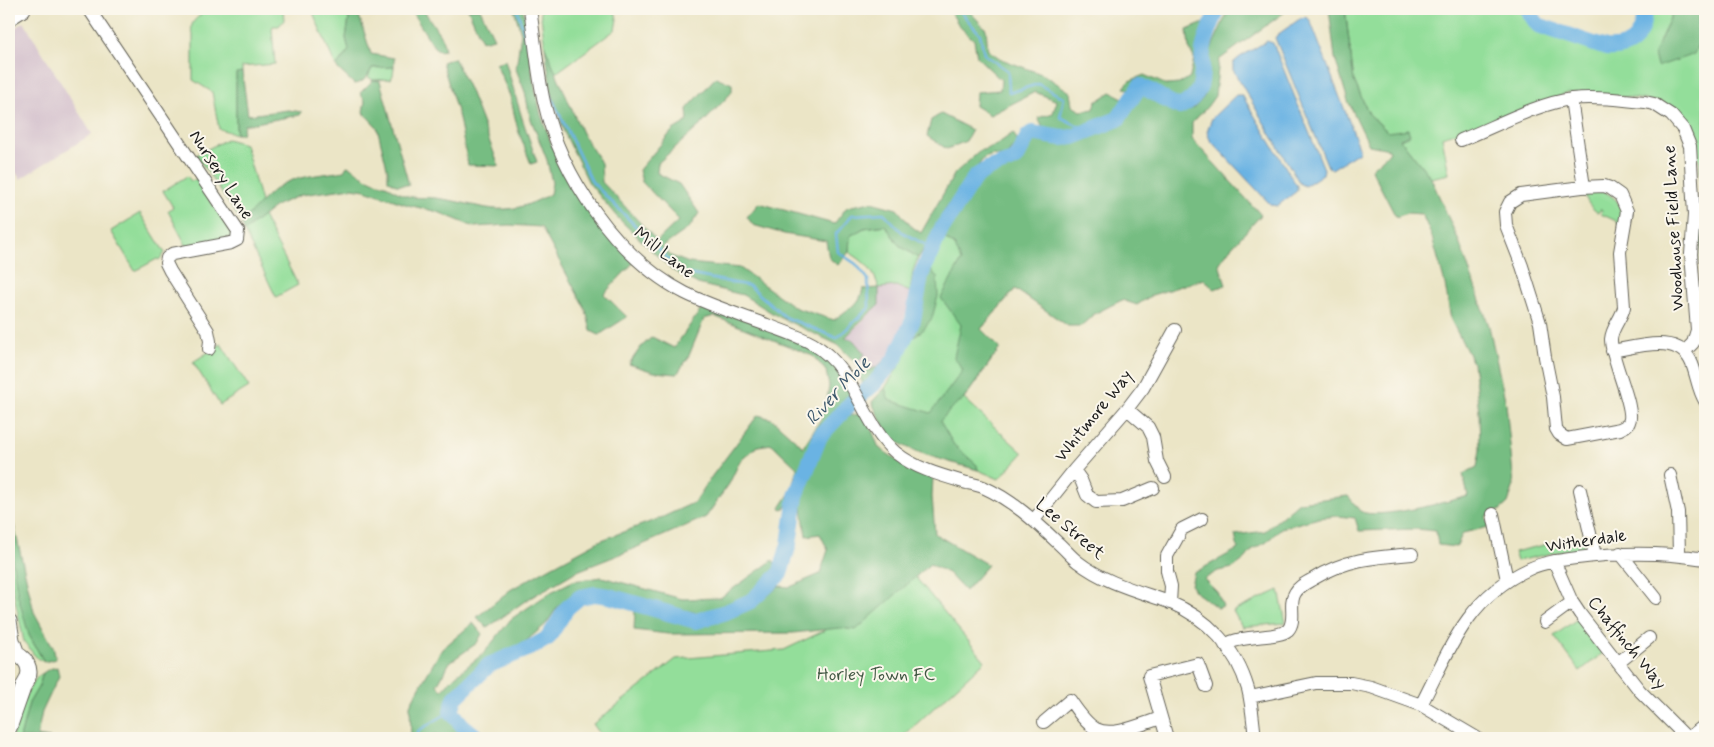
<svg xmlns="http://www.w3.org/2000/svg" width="1714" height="747" font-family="Mynerve,sans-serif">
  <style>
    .industrial { fill: #d1bdcb }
    .green { fill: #93de9a; stroke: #587d5b }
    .forest { fill: #76bd82; stroke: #496c4f }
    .water { fill: #6bb3e3; stroke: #446880 }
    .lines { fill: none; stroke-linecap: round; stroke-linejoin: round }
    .stream { stroke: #6bb3e3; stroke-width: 2.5 }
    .river { stroke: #6bb3e3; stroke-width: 16 }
    .minor-casing { stroke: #646258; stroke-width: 14 }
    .major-casing { stroke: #646258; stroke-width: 17 }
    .minor { stroke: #fff; stroke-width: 12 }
    .major { stroke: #fff; stroke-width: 15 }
    .labels { text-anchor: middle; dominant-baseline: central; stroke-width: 4; stroke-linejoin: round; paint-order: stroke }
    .street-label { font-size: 18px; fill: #1c1c1c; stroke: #fbf7ec }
    .park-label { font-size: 18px; fill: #405642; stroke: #fbf7ec }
    .water-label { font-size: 19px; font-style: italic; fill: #3c586c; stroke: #fbf7ec }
  </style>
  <rect width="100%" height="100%" fill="#fbf7ec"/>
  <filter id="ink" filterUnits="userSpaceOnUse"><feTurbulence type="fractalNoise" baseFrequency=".02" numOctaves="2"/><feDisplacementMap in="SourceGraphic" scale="10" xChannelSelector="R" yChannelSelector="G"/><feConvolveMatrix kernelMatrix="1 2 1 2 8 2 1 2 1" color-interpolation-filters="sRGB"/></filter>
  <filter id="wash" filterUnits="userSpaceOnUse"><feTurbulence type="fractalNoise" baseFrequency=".0096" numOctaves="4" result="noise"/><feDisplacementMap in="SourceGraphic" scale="20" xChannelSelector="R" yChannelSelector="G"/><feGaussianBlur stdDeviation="1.12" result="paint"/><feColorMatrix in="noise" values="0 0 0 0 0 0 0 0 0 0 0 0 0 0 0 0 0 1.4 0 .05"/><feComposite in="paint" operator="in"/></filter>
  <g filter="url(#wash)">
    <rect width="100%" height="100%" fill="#ebe5c6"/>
    <!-- industrial -->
    <path class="industrial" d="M24,22L92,134L20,179L9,161V142L14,139L9,131V32Z
      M896,286L910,292L908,306L900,334L888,360L885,359L877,367L869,370L865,366L861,369L856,363L865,354L845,338L879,305V288Z"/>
    <!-- green -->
    <path class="green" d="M208,9H283L284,20L279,26H273L272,29L275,64L242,67V72L236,74V134L219,129L212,92L193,80V34C187,22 200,16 208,9Z
      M314,9H346L349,19L346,38L349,50L336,67L314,15Z
      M540,9H614L617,19L615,30L556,73L545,47Z
      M1345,9H1517L1535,30L1612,53L1627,51L1640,42L1648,25L1651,9H1674L1654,54L1658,67L1700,40L1698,9H1705V283H1701L1700,163L1682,118L1661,102L1596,93H1568L1501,119L1442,137L1449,174L1431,178L1400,139L1388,132L1369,114L1354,81Z
      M394,67L393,75L391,79L373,80L368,77L372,68Z
      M227,139L245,144L261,202L252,213L241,221L196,155Z
      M187,176L191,181L197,179L233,234L232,237L187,247L168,211L173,207L163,191Z
      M1603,191C1622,201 1621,206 1620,227L1616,221L1601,214L1602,210L1601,209L1598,213C1590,207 1586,201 1584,192Z
      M140,213L165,253L159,260L157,259L135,271L111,231Z
      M263,216L298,285L276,297L244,231Z
      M885,225L899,245L918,258L913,271L910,292L896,286L879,288C873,269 866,263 849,252L850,236L864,228Z
      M943,237L1015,289L981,329L1000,348L964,399L1023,453L999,479L978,470L922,453L897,442L882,423L872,402L885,388L899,366L912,338L920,312L922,284L930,269Z
      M221,344L249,387L220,405L193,362Z
      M1583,536L1584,547L1582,550L1569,552L1567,550L1517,561L1514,552Z
      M9,539L29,635L44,662C33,657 32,650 24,642L9,570Z
      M908,568L985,661L901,738H603L593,724L676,659L784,650L842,622Z
      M1279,590L1286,623L1242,627L1233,611Z
      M1577,619L1603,653L1580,671L1554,636Z
      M43,673L39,686L29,703L20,738H12C15,721 28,680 43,673Z"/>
    <!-- forest -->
    <path class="forest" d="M346,9H357L371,54L394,58V67L372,68C368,76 364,83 354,84L336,67L349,50L346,38L349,19Z
      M410,9H423L442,38L445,50L440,51L434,47Z
      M468,9H480L494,38L482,41Z
      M514,9H523L527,26L533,79L541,115L552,146L634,262L604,294L627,317L599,335L591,331L586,310L541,227L509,225L474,227L438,212L408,205L365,190L352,188L301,195L277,205L244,231L241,221C256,210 268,191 285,183C299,176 327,174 344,171L347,166C355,168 359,174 366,178C373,182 381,183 388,186C392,189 397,192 401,194C413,199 423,197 435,198C484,204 501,222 550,194L552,183L547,160L530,117L525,92L516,69L521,33Z
      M949,9H967L986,29L988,50L1001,59L1044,75L1070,92L1072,106L1081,111L1094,109L1096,102L1111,92L1127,100L1119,112L1094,123L1065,133L1043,128L1038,118L1053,113L1057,101L1035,92L990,115L975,106L976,92L1000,90L1001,80L977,57L974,40L960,27Z
      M1229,9H1289L1219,60L1215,96L1207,107L1192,123V139L1261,215L1229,250L1219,264L1226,285L1214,289L1204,279L1152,295L1137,305L1122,300L1094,314L1081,326H1068L1015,289L981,329L1000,348L963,400L955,405L940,421L954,445L977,465L978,470C958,464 911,453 897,441C885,431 878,416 872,402L885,388L889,400L931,413L963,370L954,357L961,325L941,298L961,261L955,246L943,237L977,180L995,169L1013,164L1021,158L1032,140C1045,138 1052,143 1063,143C1075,142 1116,127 1124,119C1129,112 1134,103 1138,95L1148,93L1172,109L1182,113L1194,108L1204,97L1209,67L1210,51Z
      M1329,9H1345L1354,81L1369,114L1388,132L1408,129L1410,135L1400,139L1431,178L1460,244L1489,326L1506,404L1514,485L1508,503L1499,511L1486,516L1489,527L1463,533L1456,547L1438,545L1436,531L1416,529L1359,531L1355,518L1338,516L1319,518L1281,528L1267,542L1253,549L1245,559L1233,568L1218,571L1204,579L1217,592L1223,606L1218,608L1194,591L1191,585L1194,573L1238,549L1235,535L1265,531L1299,502L1348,496C1352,500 1356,507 1360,511C1375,521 1450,501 1468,496L1463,474L1477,467L1480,450L1479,411L1473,363L1451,320L1445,284L1432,237L1422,214L1407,213L1396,217L1371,169L1390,152L1389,149L1369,145L1348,101L1335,58Z
      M1674,9H1698L1700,40L1694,54L1657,67L1654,54Z
      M1204,23L1206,29L1198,47L1199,62L1198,79L1191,95L1179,102L1166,99L1156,87L1141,82L1130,89L1124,88L1129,81L1144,75L1167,85L1179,84L1190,77L1194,58L1189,48L1187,30Z
      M545,47L582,133L601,163L602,182L657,241L679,220L642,182L639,170L673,130L688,121L687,109L716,77L732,84V92L704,122L658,163L657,173L679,184L699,213L689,228L662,247L671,256L689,263L740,268L796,308L834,320L859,301L863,289L879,288V305L860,322L845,338L853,340L865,354L856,363L838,345L777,316L743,295L698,284L672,270L617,217L589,183L564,132L551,89Z
      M454,58L470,91L499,166L468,165L459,118L442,62Z
      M505,60L522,118L537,162L531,164L518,130L510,96L496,64Z
      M242,72L248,115L288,110L302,112L300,115L244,125L242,134H236V73Z
      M373,80L380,81L409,185H396L388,180V172L377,127L363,112L365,101L360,93Z
      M941,114L972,130L966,141L947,149L927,136L931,120Z
      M1013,133L1018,141L1005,157L993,155L984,158L945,209L931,239L918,258L899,245L885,225L864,228L850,236L849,252L838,265L829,258L826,241L784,234L753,225L747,217L759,203L834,224L847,207L871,202L897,209L911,226L921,233L955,173L980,151L996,145Z
      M930,269L937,277L938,296L932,318L923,330L912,338L920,312L922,284Z
      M704,305L795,337L836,367L851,395L825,425L809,451L789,504L783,509L780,508L791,491L797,468L772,444L758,446L740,461L729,484L706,517L626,552L575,572L525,601L487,628L477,617L510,590L540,573L599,541L663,517L695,502L712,476L758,415L772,419L803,447L821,419L827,399L829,386L826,371L813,356L714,316L704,319L688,358L677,374L654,372L629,364L641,347L652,337L674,348Z
      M885,359L888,360L880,371L864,386L857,371L865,366L869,370L877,367Z
      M865,413L879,448L900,462L933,476L932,497L935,534L988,565L965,591L948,573L930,564L856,630L839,628L793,633L668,634L634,630L635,610L674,620L701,625L753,608L779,586L790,587L820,574L828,550L820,534L806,536L801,501L821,444L847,416Z
      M9,504L34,612L53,647L56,659L44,662L29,635L18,597L9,539Z
      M773,560L778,570L756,592L732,605L699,613L640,602L601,590L579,592L559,605L546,624L525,642L489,658L459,684L446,704L451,719L466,738H442L436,734L429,738H411L410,705L426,676L442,649L473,623L482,634L477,643L450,662L437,685L442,690L455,676L484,653L511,619L551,592L573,581L602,577L682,599L720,598Z
      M57,667L59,676L42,712L37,736L50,738H20L29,703L39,686L43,673L49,669Z"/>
    <!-- water -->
    <path class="water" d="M1306,17L1310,20L1359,147V152L1332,169L1328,167L1275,38L1277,35L1301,18Z
      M1267,41L1273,43L1324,169L1323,174L1305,186L1300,184L1233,70V63L1240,57Z
      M1236,95H1242L1297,186V191L1277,206L1271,205L1210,140L1207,132L1212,118Z"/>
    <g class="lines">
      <!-- stream -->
      <path class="stream" d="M517,9L528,46
        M958,9L980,34L984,54L1008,71L1009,93L1038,84L1064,98L1060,117L1089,131
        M548,90L592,182L682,273L750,286L785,317L837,338L869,308L868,279L856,264L838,252L836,234L852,215L884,213L902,232L933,249
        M419,738L418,731L451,711"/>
      <!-- river -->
      <path class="river" d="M1527,9L1538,25L1606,48C1636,50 1641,34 1646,9
        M478,738L462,725L451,711L455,698L489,665L532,647L548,638L567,608L580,597L595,594L609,596L696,621L726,612L751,601L780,574L789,544L796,496L820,436L851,403L873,385L895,359L913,320L921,275L941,230L975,177L989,168L1013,160L1018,155L1028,136L1032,133L1061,138L1073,137L1118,119L1140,86C1155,92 1165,101 1180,107C1211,90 1198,72 1204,46C1207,33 1213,21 1218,9"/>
    </g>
  </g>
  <g filter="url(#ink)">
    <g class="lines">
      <!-- minor casing -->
      <g class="minor-casing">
        <path id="minor" d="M89,9L238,231L237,240L231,243L172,254L167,258L166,263L170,271L208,331L210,341L209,349
          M530,9C535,40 537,71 544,102C561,176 617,258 685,293C711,306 740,315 767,325C783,331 799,336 813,344C857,370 860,422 896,453C916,469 943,476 967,483C972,484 978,485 983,487C1012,500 1035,521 1058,543C1065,549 1071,557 1078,562C1105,583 1138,591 1169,602C1208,618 1236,648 1248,689C1252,705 1253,722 1255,738
          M1571,99L1584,187
          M1461,140C1494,127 1538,103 1572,99C1596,96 1621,100 1645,102L1654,104L1671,115L1683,129L1690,146L1694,215L1691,254L1697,330L1693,343L1684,352
          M1604,186L1610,188L1620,195L1627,211L1620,252L1624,307C1622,318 1612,327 1611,339C1610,357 1636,409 1629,422C1628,426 1623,427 1620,429L1567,439L1559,434L1556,429L1553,397L1545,357L1540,323L1522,266L1506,225L1505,212L1510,202L1521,195L1582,187Z
          M1612,351C1637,347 1680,332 1692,364C1697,376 1698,390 1705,401
          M1127,409L1148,427L1153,437L1157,461L1165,477
          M1074,470L1081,480L1087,495L1096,502L1122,501L1153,488
          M1670,475L1678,512L1679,554
          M1580,490L1595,555
          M1493,514L1507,580
          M1034,520L1074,470L1127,409L1143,388L1175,330
          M1620,553L1656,598
          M1554,561L1572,602L1580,614L1640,691L1687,738
          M1170,603L1171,586L1167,571V556L1182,529L1202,519
          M1545,622L1572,602
          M1225,645C1242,634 1278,639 1288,630C1297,620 1288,604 1295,593C1299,586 1306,583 1313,579C1345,559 1375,557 1412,554
          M1618,663L1649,638
          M1250,697L1316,683H1351L1371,687L1421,705L1477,738
          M1421,705C1436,676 1449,645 1468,619C1484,597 1505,580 1529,569C1544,562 1561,560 1577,558C1620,552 1662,552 1705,559
          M1044,722L1070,700C1077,710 1085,723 1096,729C1113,738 1144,723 1161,718
          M1167,738L1149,676L1198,664L1206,686
          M1688,738L1705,725"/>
      </g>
      <!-- major casing -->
      <g class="major-casing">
        <path id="major" d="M9,18L23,9
          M9,621L12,640L17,654
          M9,652C26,655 35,670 24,685L9,728"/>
      </g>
      <!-- minor -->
      <use href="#minor" class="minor"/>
      <!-- major -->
      <use href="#major" class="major"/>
    </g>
  </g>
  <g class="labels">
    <!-- street labels -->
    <g class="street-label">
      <text transform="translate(221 175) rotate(57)">Nursery Lane</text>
      <text transform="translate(1674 228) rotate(-93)">Woodhouse Field Lane</text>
      <text transform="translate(664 253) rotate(38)">Mill Lane</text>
      <text transform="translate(1094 416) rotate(-51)">Whitmore Way</text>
      <text transform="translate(1070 529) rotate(40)">Lee Street</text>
      <text transform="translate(1586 541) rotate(-8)">Witherdale</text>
      <text transform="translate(1627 643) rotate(51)">Chaffinch Way</text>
    </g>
    <!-- park labels -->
    <g class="park-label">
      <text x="876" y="675">Horley Town FC</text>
    </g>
    <!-- water labels -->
    <g class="water-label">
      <text transform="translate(838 391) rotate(-47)">River Mole</text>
    </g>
  </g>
  <!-- margin -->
  <rect width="1714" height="747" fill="none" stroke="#fbf7ec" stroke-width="30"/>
</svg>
